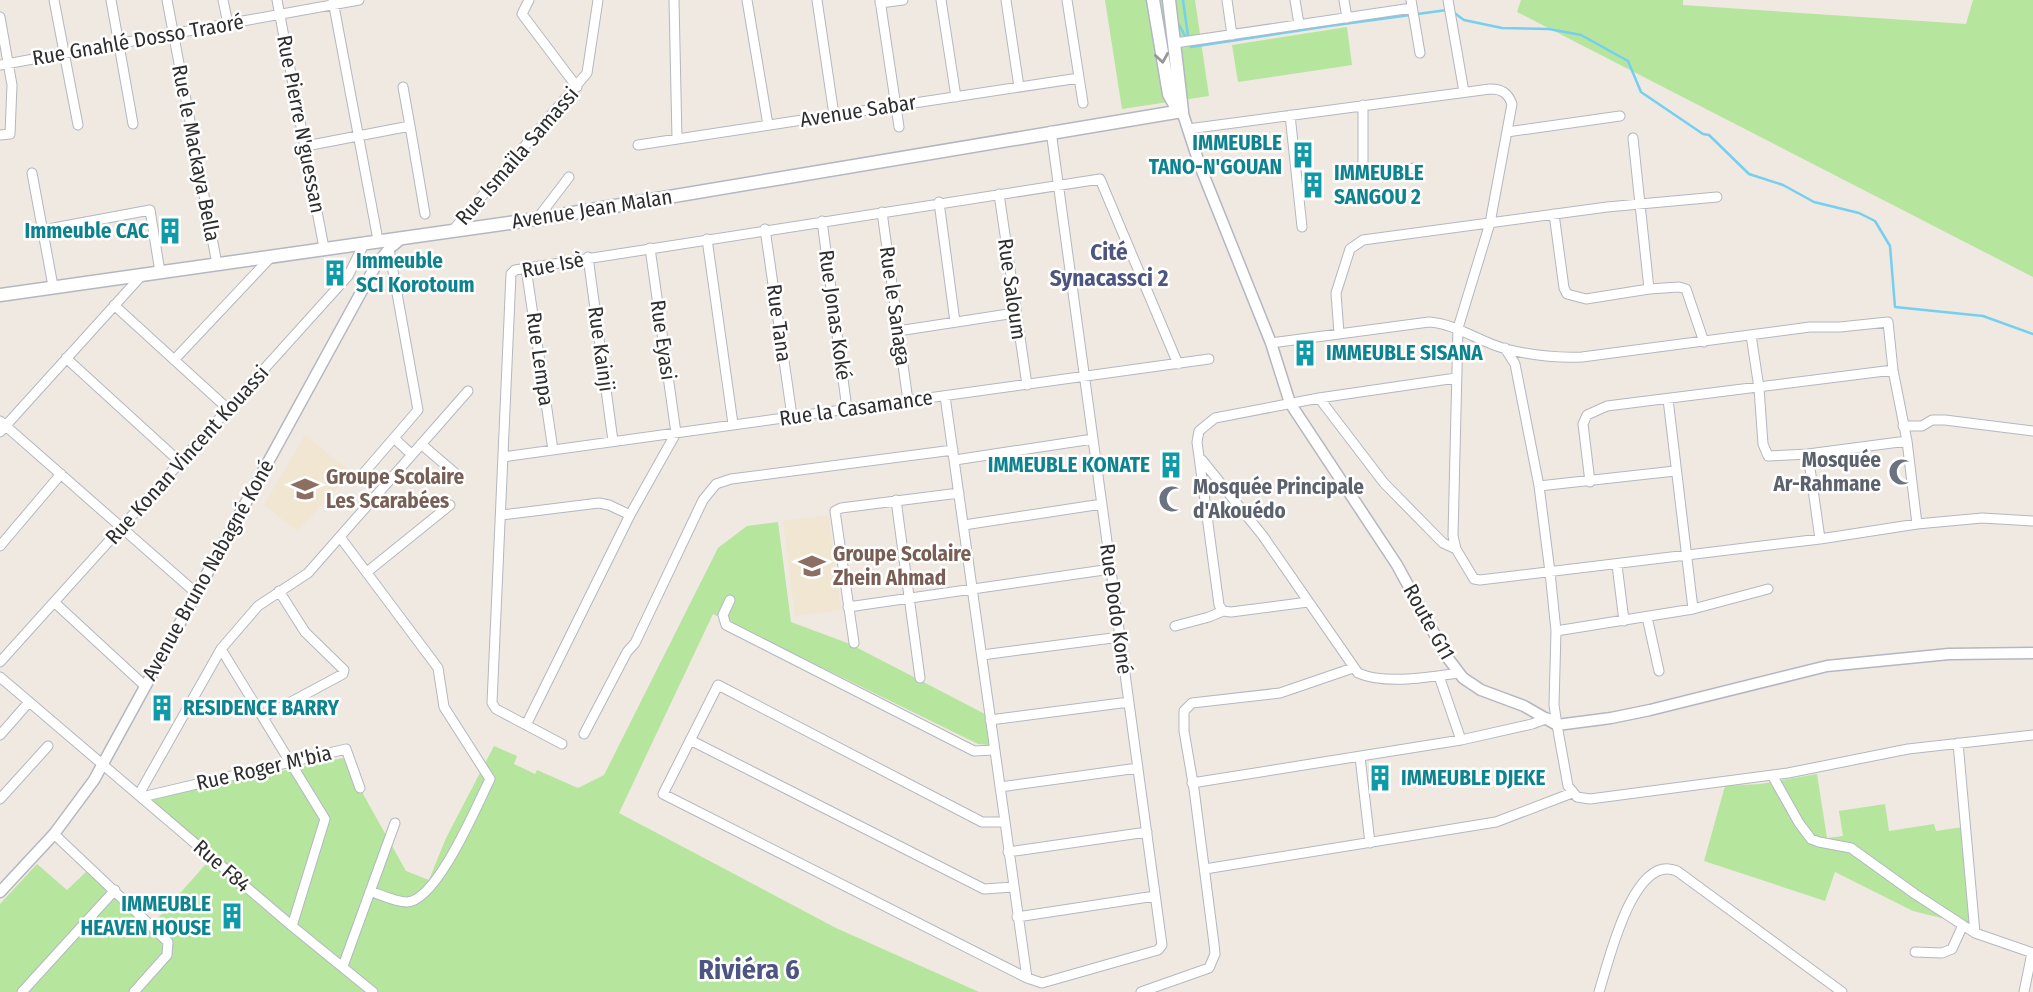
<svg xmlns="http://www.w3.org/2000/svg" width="2033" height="992" font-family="'Fira Sans Condensed',sans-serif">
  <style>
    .education { fill: #f0e6d1 }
    .green { fill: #b6e59e }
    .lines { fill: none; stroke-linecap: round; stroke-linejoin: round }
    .stream { stroke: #75cff0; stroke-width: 2.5 }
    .minor-casing { stroke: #b4b7c1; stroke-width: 11 }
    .tertiary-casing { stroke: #b4b7c1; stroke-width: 13 }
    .secondary-casing { stroke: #b4b7c1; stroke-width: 15 }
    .minor { stroke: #fff; stroke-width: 9 }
    .tertiary { stroke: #fff; stroke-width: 10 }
    .secondary { stroke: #fff; stroke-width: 12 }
    .oneway { stroke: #969696 }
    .labels { text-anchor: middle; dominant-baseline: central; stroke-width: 5; stroke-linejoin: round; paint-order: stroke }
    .street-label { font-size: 21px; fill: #2e2e2e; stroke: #fff }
    .culture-label { font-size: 21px; font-weight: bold; fill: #0d838f; stroke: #fff; text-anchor: start }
    .worship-label { font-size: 21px; font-weight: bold; fill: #5b616d; stroke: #fff; text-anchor: end }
    .education-label { font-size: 21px; font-weight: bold; fill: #785e54; stroke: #fff; text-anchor: start }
    .neighbourhood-label { font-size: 23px; font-weight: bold; fill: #4d5680; stroke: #fff }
    .district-label { font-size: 28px; font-weight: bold; fill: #4d5680; stroke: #fff }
  </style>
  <rect width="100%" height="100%" fill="#efe9e1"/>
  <!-- education -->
  <path class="education" d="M305,435L352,473L297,531L264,505Z
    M828,515L841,610L795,616L783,521Z"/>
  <!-- green -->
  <path class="green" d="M1105,0H1195L1209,96L1122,109Z
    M1521,0H1683V5L1966,24L1973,0H2033V277L1517,12Z
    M1347,27L1352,65L1238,82L1232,45Z
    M778,522L791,622L850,644L985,714L989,745L978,744L713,614L619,813L836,928L979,992H0V904L37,864L67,890L87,871L151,926L213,856L144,800L343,758L406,871L429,880L446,838L494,746L517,756L514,764L535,774L537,770L578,788L604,775L718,548L747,526Z
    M1817,774L1827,838L1843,836L1839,811L1885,804L1889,831L1934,824L1936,831L1963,827L1974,926L1913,911L1835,872L1825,901L1704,861L1725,786L1760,784Z"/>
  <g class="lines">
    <!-- stream -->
    <path class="stream" d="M1183,0L1188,36
      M1453,12L1464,20L1502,28L1549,29L1581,35L1628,61L1641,92L1703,134L1709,135L1749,174L1783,185L1814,202L1859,213L1875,221L1890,246L1895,307L1983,316L2033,334
      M1176,19L1186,38
      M1189,44L1191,47L1329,26L1447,10"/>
    <!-- minor casing -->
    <g class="minor-casing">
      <path id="minor" d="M54,0L78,125
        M111,0L133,124
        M167,0L217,264
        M223,0L228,24
        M277,0L324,248
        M529,0L522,14L577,87
        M674,0L677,139
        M747,0L768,125
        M817,0L834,115
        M880,0L899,127
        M941,0L956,97
        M1006,0L1019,87
        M1067,0L1083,103
        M1227,0L1232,35
        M1295,0L1299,24
        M1344,0L1347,18
        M1411,0L1420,53
        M1448,0L1464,92
        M333,1L378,240
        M880,3L903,0
        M0,17L12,85L10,134L0,135
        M1175,43L1412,8
        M0,65L359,0
        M403,87L410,126
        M1363,105V169L1367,173H1372L1416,168
        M1290,115L1302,227
        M1188,129L1490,89C1502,89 1508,93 1512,104L1490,223L1458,328L1453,536L1456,549L1443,543L1384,483L1319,398
        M1507,132L1620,116
        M1633,138L1649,289L1679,287L1686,289L1704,342
        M638,145L1079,78
        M306,146L410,126L425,214
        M32,173L53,286
        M999,194L1027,385
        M939,202L955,322
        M882,212L908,401
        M1554,214L1564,288L1567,294L1586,299L1649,289
        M537,219L569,177
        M822,221L847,409
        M765,229L792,416
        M43,230L150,210L160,272
        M453,230L587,73L598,0
        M707,239L733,424
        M588,257L613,441
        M526,268L553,450
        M114,305L227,408
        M898,331L1015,313
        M1339,333L1336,293L1350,249L1363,240L1607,207L1717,197
        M1751,335L1759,388L1763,444L1768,456L1808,454L1907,441
        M1271,343L1429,322C1457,324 1479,342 1506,349C1530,355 1557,358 1582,357L1810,327H1840L1888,322L1893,370L1907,441L1917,524
        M1505,348L1515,364L1539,486L1550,572L1556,631L1554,705L1557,725L1568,786L1577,797L1590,799L1788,773L1908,749L2033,735
        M66,358L180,462
        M174,360L271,257
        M945,396L1027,978
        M1668,399L1693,609
        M0,421L195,592
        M1903,426H1922L1932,420H1945L2033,431
        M0,432L142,275
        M394,438L411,454
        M421,444L456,474
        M1808,454L1820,539
        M503,457L1209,359
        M955,460L1093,439
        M1202,460L1263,536L1358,673C1385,685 1430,677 1459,673
        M362,475L418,410L389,249
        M1590,482L1583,424L1587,415L1607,406L1893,370
        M1539,486L1675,471
        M896,500L920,678
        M502,515L599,503L609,505L630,515
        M964,525L1102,504
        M340,537L438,668L444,707L490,779C477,805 437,901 407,902C396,902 381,895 370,891
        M0,546L61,474
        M1456,549L1474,579L1480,580L1820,539L1917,524L1982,518L2033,521
        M1617,565L1624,621
        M367,572L450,505
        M730,600L723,615L726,625L974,751L995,750
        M54,602L145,686
        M1308,602L1231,612L1223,611L1219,605L1197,442L1199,431L1215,418L1319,398L1456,378
        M848,607L1111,569
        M1647,617L1659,671
        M1175,626L1209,617L1223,611
        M1556,631L1693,609L1768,589
        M854,643L835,511L841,508L959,493
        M221,649L325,819L292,926
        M982,655L1120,637
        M0,662L348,276L365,242
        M1439,676L1461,740
        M0,677L292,926L373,992
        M263,717L343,674L344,670L305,632L279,591
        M990,720L1129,702
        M526,725L630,515L676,433L650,248
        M584,734L627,652L635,643L703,500L716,484L731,479L953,450
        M0,735L29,702
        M690,740L984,889L1013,887
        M1958,743L1975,933L2033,953
        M562,744L496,709L492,703L511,274L515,270L1100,179L1178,364
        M1360,757L1370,843
        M1772,775L1799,823L1811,839L1819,842L1851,848L1915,894L1975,933
        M1192,783L1461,740L1532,724L1548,718
        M1000,787L1138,768
        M139,794L221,649L258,606L308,573L468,391
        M142,797L346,749L360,788
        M0,799L48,746
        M1004,822H982L718,685L663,794L1027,978L1042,983L1158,950L1162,945L1051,131
        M54,834L168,942L167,955L134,992
        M1008,852L1147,832
        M1205,869L1496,822L1572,793
        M1017,917L1155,896
        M1915,952L1942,953L1952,949L1963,925
        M343,966L395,823
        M22,992L115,890
        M1141,992L1209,968L1215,954L1214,944L1194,789L1184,731V711L1192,703L1280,693L1353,668
        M1599,992C1608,964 1633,852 1677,871L1842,992
        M2024,992L2032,953"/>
    </g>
    <!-- tertiary casing -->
    <g class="tertiary-casing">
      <path id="tertiary" d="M1182,111L1200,166L1271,343L1290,403L1397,565L1447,657L1463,678L1481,690L1524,706L1557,725L1611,718L1650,710L1827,666L1949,654L2033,653
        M0,892L54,834L94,780L376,265L389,249L402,238"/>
    </g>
    <!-- secondary casing -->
    <g class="secondary-casing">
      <path id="secondary" d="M1153,0L1169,94L1174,103L1182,111
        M1169,0L1182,111
        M0,295L537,219L1182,111"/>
    </g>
    <!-- minor -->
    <use href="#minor" class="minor"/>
    <!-- tertiary -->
    <use href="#tertiary" class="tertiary"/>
    <!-- secondary -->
    <use href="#secondary" class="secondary"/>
  </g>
  <!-- one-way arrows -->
  <defs><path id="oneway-chevron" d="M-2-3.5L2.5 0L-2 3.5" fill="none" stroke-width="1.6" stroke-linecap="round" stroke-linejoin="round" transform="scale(1.75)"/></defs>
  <use class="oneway" href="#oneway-chevron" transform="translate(1162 58) rotate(81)"/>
  <!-- icons -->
  <defs>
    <g id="building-bare" transform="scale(2.1)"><path d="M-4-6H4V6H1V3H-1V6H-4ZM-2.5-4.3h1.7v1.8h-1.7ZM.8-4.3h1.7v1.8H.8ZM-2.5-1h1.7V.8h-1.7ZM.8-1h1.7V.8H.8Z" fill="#0f9aa8" stroke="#fff" stroke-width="2.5" paint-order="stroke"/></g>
    <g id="mosque-bare" transform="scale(2.1)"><path d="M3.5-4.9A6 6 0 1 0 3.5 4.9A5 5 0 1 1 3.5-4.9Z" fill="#6b7280" stroke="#fff" stroke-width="2.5" paint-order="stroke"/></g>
    <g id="school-bare" transform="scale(2.1)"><path d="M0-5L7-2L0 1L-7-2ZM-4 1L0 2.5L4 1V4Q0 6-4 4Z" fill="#8d6e63" stroke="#fff" stroke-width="2.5" paint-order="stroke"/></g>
  </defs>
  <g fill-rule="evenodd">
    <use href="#building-bare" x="1303" y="155"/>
    <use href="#building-bare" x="1313" y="185"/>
    <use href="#building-bare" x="170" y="231"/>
    <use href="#building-bare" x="335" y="273"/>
    <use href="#building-bare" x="1305" y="353"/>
    <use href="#building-bare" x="1171" y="465"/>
    <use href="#mosque-bare" x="1902" y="472"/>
    <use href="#school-bare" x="305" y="489"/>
    <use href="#mosque-bare" x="1172" y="499"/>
    <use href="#school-bare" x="812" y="566"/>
    <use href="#building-bare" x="162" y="708"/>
    <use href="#building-bare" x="1380" y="778"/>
    <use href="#building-bare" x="232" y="916"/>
  </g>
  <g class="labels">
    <!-- street labels -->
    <g class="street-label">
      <text transform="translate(138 40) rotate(-10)">Rue Gnahlé Dosso Traoré</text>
      <text transform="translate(858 111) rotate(-9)">Avenue Sabar</text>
      <text transform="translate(301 124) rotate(79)">Rue Pierre N'guessan</text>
      <text transform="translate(196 153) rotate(79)">Rue le Mackaya Bella</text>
      <text transform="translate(517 156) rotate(-49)">Rue Ismaïla Samassi</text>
      <text transform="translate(592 209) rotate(-9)">Avenue Jean Malan</text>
      <text transform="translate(553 265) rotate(-11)">Rue Isè</text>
      <text transform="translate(1012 289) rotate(82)">Rue Saloum</text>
      <text transform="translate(895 306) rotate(82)">Rue le Sanaga</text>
      <text transform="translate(835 315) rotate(82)">Rue Jonas Koké</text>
      <text transform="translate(779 323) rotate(82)">Rue Tana</text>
      <text transform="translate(663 340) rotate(82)">Rue Eyasi</text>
      <text transform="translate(601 349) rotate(82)">Rue Kainji</text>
      <text transform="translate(540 359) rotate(82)">Rue Lempa</text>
      <text transform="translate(856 408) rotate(-8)">Rue la Casamance</text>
      <text transform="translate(187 455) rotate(-48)">Rue Konan Vincent Kouassi</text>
      <text transform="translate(208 570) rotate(-61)">Avenue Bruno Nabagné Koné</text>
      <text transform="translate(1116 609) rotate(82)">Rue Dodo Koné</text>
      <text transform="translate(1429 622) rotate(61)">Route G11</text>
      <text transform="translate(264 768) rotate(-13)">Rue Roger M'bia</text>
      <text transform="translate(222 866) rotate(41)">Rue F84</text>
    </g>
    <!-- culture labels -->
    <g class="culture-label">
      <text x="1282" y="143" text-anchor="end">IMMEUBLE<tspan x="1282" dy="24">TANO-N'GOUAN</tspan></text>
      <text x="1334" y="173">IMMEUBLE<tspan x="1334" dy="24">SANGOU 2</tspan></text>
      <text x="149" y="231" text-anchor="end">Immeuble CAC</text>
      <text x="356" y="261">Immeuble<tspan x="356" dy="24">SCI Korotoum</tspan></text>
      <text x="1326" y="353">IMMEUBLE SISANA</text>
      <text x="1150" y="465" text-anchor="end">IMMEUBLE KONATE</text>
      <text x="183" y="708">RESIDENCE BARRY</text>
      <text x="1401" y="778">IMMEUBLE DJEKE</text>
      <text x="211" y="904" text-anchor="end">IMMEUBLE<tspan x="211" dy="24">HEAVEN HOUSE</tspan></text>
    </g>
    <!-- worship labels -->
    <g class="worship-label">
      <text x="1881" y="460">Mosquée<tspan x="1881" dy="24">Ar-Rahmane</tspan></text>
      <text x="1193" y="487" text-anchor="start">Mosquée Principale<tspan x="1193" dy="24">d'Akouédo</tspan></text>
    </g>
    <!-- education labels -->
    <g class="education-label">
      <text x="326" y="477">Groupe Scolaire<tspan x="326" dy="24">Les Scarabées</tspan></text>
      <text x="833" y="554">Groupe Scolaire<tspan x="833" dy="24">Zhein Ahmad</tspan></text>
    </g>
    <!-- neighbourhood labels -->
    <g class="neighbourhood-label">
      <text x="1109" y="252">Cité<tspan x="1109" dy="26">Synacassci 2</tspan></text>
    </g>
    <!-- district labels -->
    <g class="district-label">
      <text x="749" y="969">Riviéra 6</text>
    </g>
  </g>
</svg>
